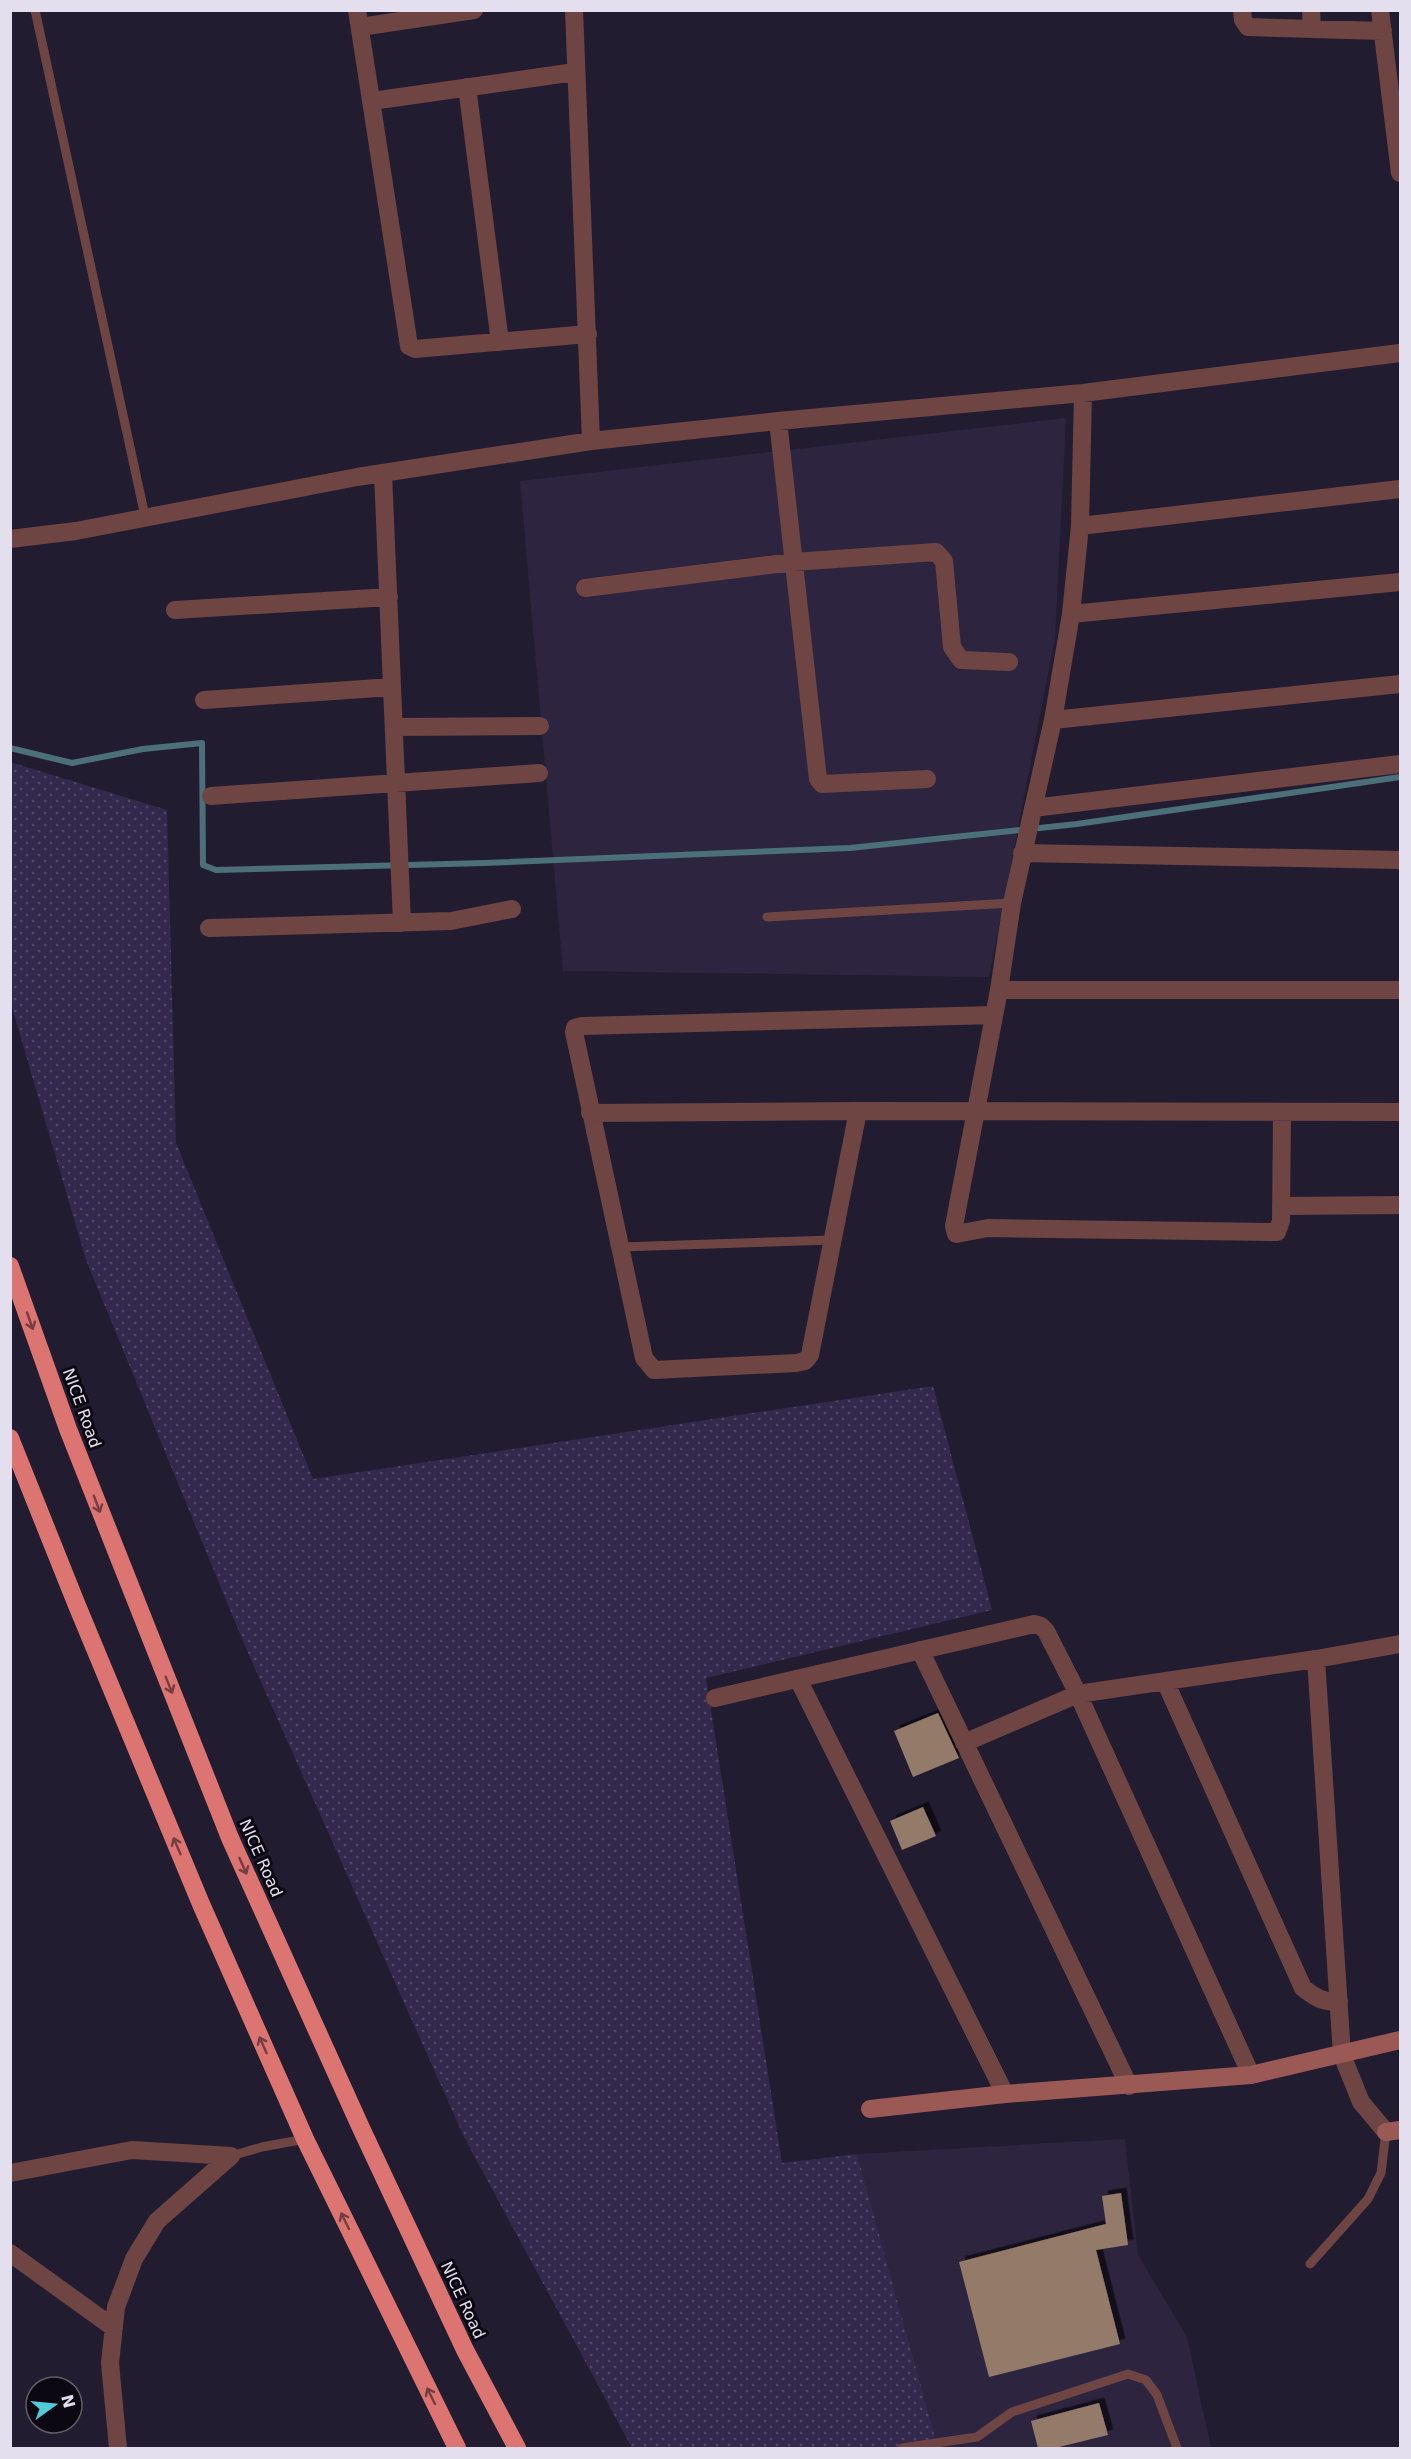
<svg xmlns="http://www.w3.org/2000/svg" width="1411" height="2459" font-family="'DejaVu Sans',sans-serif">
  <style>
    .built { fill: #2d2540 }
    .grass { fill: url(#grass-dots) }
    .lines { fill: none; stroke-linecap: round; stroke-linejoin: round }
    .stream { stroke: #4b707a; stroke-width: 6 }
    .building { fill: #937a69; filter: url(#shadow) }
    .lane { stroke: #6f4543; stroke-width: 9 }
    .street { stroke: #6f4543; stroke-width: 18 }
    .secondary { stroke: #9b5956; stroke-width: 18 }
    .highway { stroke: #dc7571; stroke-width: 18 }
    .oneway { stroke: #743e41 }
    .labels { text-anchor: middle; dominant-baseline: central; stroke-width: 6; stroke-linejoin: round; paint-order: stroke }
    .street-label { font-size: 16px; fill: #e3dfee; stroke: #0b0811 }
  </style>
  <defs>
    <pattern id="grass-dots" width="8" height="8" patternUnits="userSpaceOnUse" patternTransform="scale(1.5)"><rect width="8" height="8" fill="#33294d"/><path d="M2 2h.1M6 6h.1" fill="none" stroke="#504867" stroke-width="1.8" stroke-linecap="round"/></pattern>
    <filter id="shadow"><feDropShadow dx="5.5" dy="-5.5" stdDeviation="0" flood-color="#0009"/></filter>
  </defs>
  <rect width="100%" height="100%" fill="#221c31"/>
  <!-- built -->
  <path class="built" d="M1066,418L1055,638L989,977L563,971L520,481Z
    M1125,2139L1138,2255L1187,2337L1211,2448H938L857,2154Z"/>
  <!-- grass -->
  <path class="grass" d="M10,762L167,810L176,1143L313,1479L933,1386L992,1610L706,1678L782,2163L857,2154L938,2448H632L464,2137L245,1646L86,1260L11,1004Z"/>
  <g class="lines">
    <!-- stream -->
    <path class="stream" d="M10,748L72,763L143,749L202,743L203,865L216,870L485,863L850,848L1077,824L1400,777"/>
  </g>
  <!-- building -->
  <path class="building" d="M938,1713L959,1758L913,1777L894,1731Z
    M923,1807L936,1836L902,1850L890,1821Z
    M1121,2193L1128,2245L1096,2250L1120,2344L989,2377L959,2262L1106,2224L1102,2196Z
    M1099,2403L1108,2435L1055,2448H1038L1031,2421Z"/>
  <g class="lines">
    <!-- lane -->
    <path class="lane" d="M35,10L145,516
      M767,917L1012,903
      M620,1247L833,1240
      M231,2156L262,2147L305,2139
      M1310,2264L1368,2199L1381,2173L1386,2132
      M902,2448L977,2437L1012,2412L1128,2374L1146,2380L1157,2395L1177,2448"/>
    <!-- street -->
    <path class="street" d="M357,10L409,346L415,349L588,334
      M574,10L591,441
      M1242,10L1243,20L1248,27L1383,31
      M1311,10L1312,29
      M1380,10L1400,173
      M360,27L474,10
      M467,87L500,342
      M372,101L575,72
      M1083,393L1080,526L1071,614L1053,720L1012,903L999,990L954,1226L956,1234L988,1228L1277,1232L1281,1221L1282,1112
      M778,421L818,779L822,784L927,779
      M383,473L402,923
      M1080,526L1400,489
      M10,539L76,531L357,477L591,441L778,421L1083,393L1400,353
      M585,588L793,562L936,552L944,561L952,647L961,660L1009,662
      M175,610L389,597
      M1071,614L1400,582
      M204,700L392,687
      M1053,720L1400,684
      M394,727L540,726
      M211,796L539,773
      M1033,808L1400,764
      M1022,853L1400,860
      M209,928L451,921L512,909
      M999,990H1400
      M858,1111L810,1355L805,1361L796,1363L654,1370L644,1358L574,1032L575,1028L582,1026L994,1015
      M590,1113L858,1111L1400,1112
      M1281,1206L1400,1205
      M920,1650L1129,2086
      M1316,1659L1342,2055L1361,2102L1386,2132
      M798,1679L1005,2094
      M1165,1681L1303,1988C1315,1997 1323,2003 1339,2001
      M715,1698L1034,1624L1041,1626L1046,1631L1078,1694L964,1743
      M1251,2075L1078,1694L1316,1659L1400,1644
      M10,2173L132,2150L231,2156
      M10,2253L114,2328
      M118,2448L110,2363L116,2307L134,2259L157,2221L231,2156"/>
    <!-- secondary -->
    <path class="secondary" d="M870,2109L1005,2094L1251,2075L1400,2040
      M1386,2132L1400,2130"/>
    <!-- highway -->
    <path class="highway" d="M10,1266L68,1429L230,1838L361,2128L465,2350L517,2448
      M10,1438L76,1603L201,1904L305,2139L457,2448"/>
  </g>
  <!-- one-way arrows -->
  <defs><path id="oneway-shaft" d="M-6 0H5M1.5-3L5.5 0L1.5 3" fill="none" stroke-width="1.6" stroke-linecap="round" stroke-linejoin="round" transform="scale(1.5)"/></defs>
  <g class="oneway">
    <use href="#oneway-shaft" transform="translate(30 1321) rotate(71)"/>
    <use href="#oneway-shaft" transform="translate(97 1504) rotate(69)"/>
    <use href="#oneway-shaft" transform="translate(169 1685) rotate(68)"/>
    <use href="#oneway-shaft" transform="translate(177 1846) rotate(-113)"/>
    <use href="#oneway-shaft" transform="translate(243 1866) rotate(66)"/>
    <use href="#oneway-shaft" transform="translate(263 2045) rotate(-114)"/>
    <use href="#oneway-shaft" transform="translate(345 2221) rotate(-116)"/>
    <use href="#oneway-shaft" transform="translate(431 2396) rotate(-116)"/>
  </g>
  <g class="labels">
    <!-- street labels -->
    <g class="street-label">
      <text transform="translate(82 1408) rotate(70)">NICE Road</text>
      <text transform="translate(261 1858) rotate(66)">NICE Road</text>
      <text transform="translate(463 2300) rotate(65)">NICE Road</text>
    </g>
  </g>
  <!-- border -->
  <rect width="1411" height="2459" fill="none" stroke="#e3dfee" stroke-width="24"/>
  <!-- north arrow -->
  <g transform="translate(54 2405) rotate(75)"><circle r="28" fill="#0b0811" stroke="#615e69" stroke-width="1.5"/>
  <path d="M0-4.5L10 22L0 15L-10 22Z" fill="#52cbd9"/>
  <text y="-9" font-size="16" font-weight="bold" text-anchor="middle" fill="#e3dfee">N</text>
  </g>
</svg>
